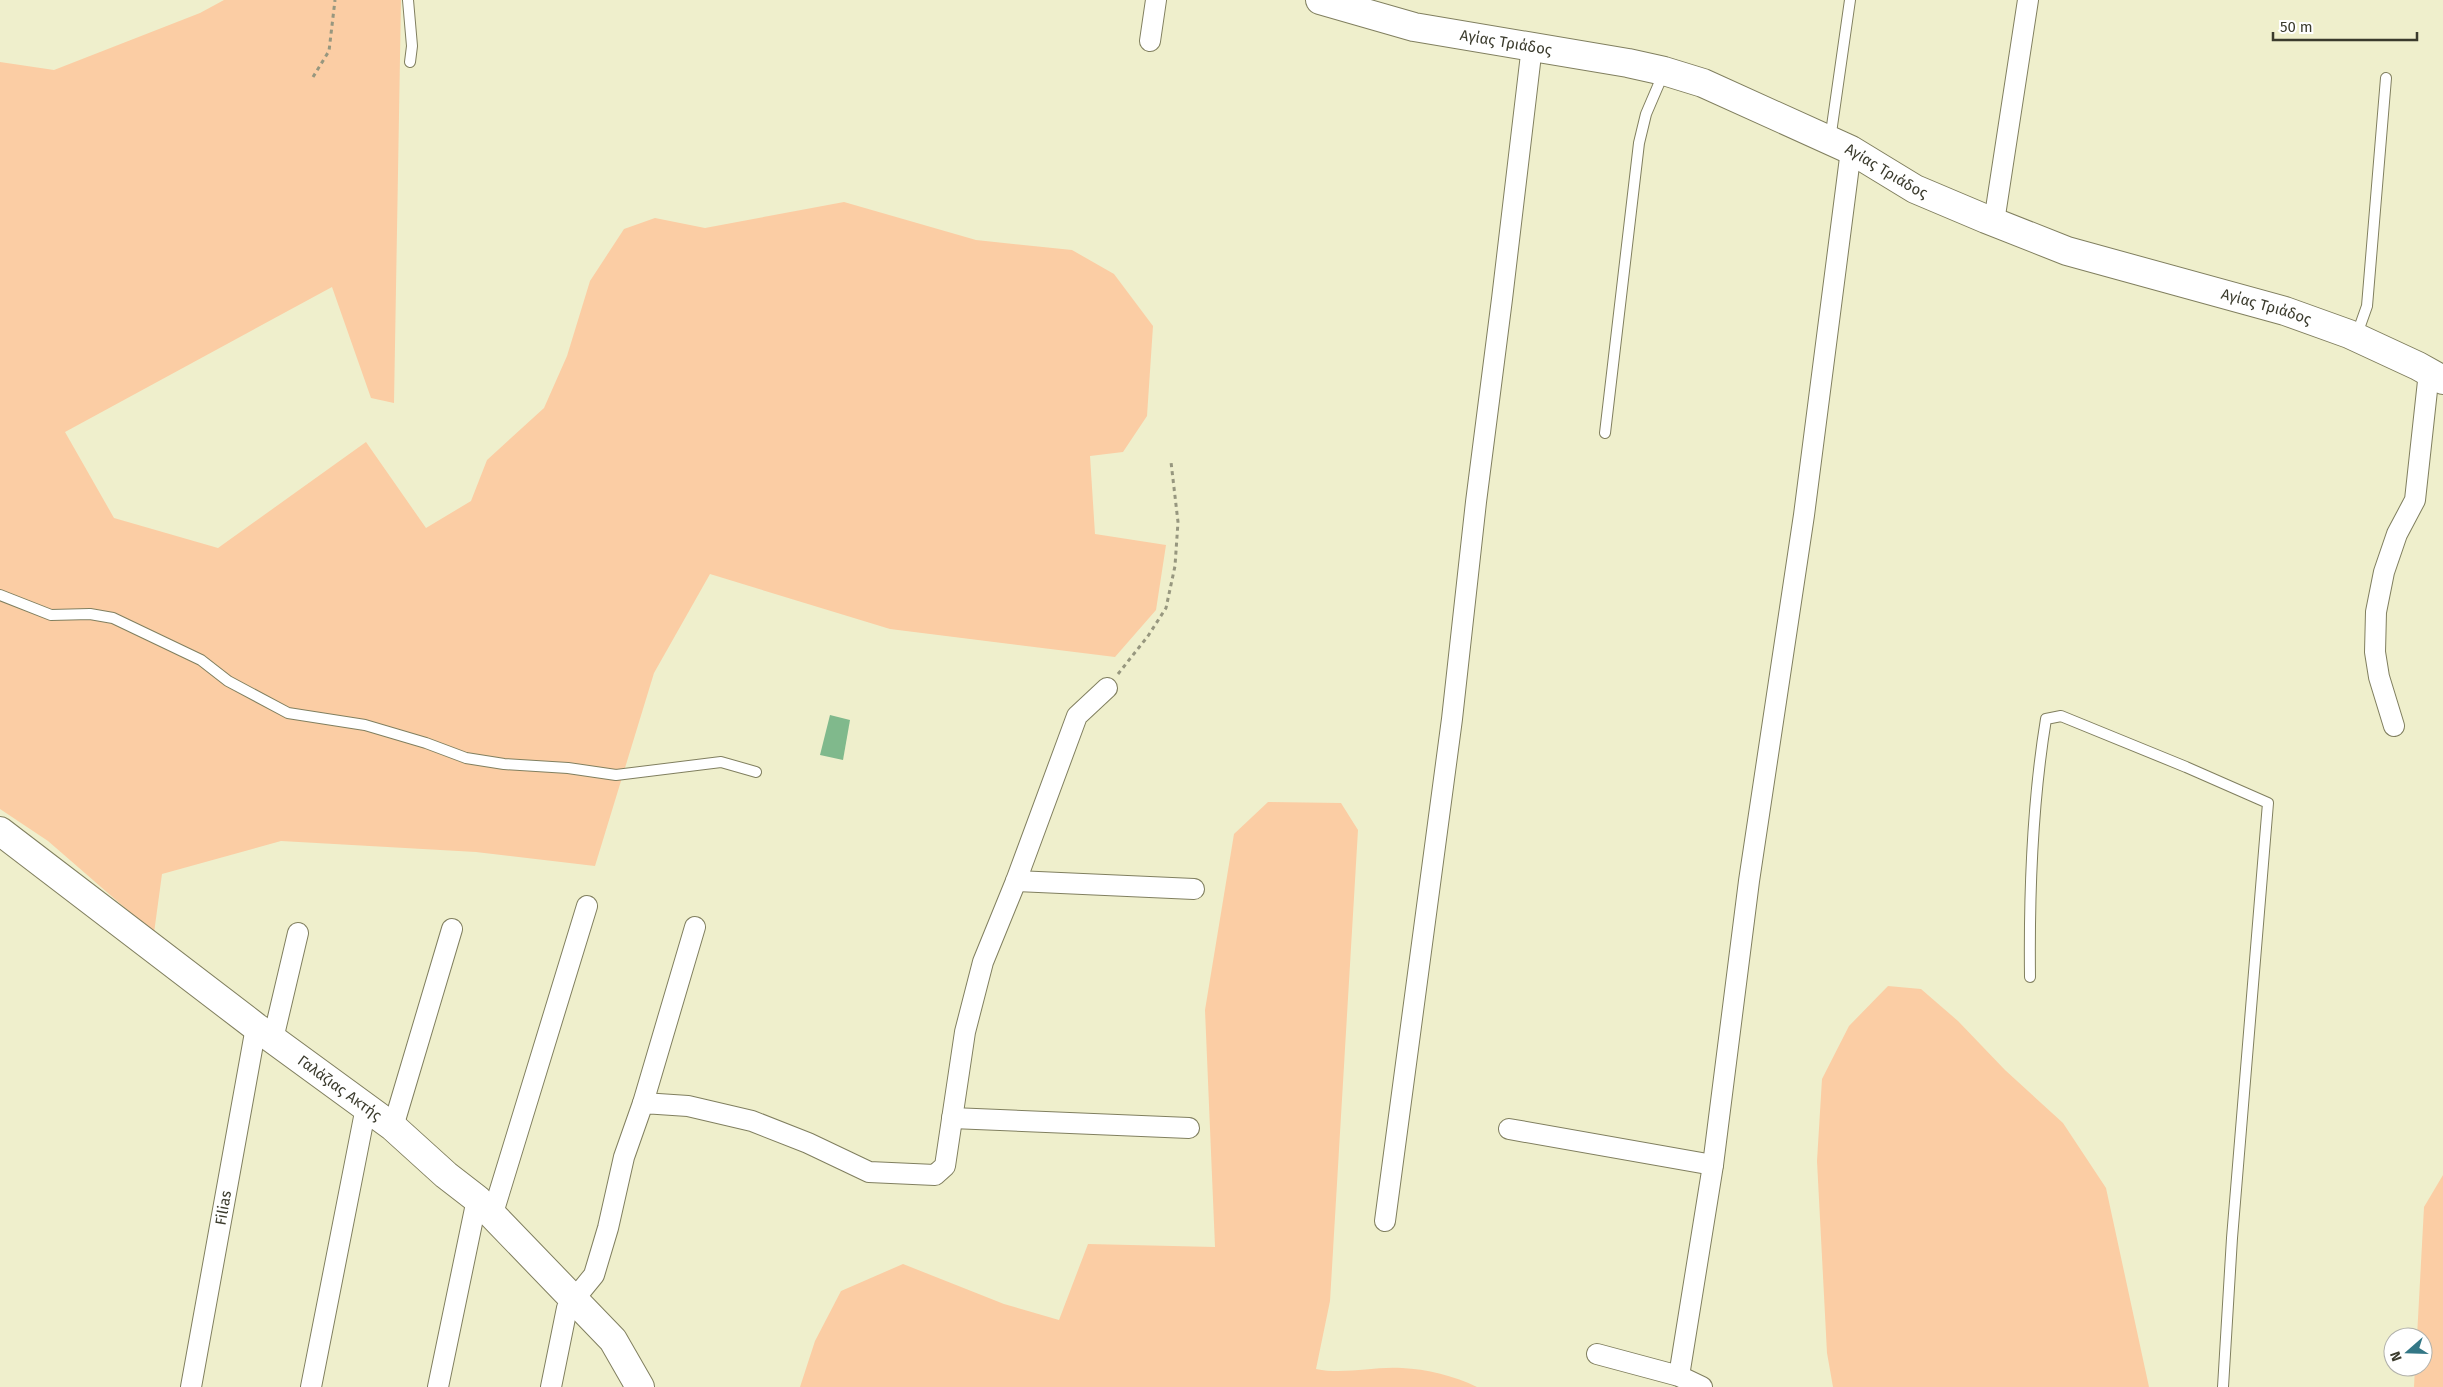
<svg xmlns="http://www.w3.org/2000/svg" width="2443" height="1387" font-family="'Fira Sans',sans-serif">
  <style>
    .green { fill: #fbcda4 }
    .water { fill: #80b98c }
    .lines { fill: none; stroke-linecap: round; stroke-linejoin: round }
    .lane-casing { stroke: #807f5f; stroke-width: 12 }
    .street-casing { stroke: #807f5f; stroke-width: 22 }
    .secondary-casing { stroke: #807f5f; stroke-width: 30 }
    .path { stroke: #97977f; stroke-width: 3; stroke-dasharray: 4 4; stroke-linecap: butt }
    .lane { stroke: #fff; stroke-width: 10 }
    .street { stroke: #fff; stroke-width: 20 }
    .secondary { stroke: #fff; stroke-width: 28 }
    .labels { text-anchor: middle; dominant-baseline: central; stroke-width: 4; stroke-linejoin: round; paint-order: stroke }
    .street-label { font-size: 15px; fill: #3b3b2d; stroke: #fff }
  </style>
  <rect width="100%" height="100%" fill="#efefcc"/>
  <!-- green -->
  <path class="green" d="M224,0H401L394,403L371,398L332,287L65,432L114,518L218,548L366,442L426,528L471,501L487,460L544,408L567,356L590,281L624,229L655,218L705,228L844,202L976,240L1072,250L1114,274L1153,326L1147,416L1123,452L1090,456L1095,534L1166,545L1156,610L1115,657L890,629L710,574L654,673L595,866L476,852L281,841L162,874L154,933L48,841L0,809V62L54,70L200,13Z
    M1268,802L1341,803L1358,830L1330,1301L1316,1369C1345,1375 1373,1366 1402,1368C1426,1369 1455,1376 1477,1387H800L815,1341L841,1291L903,1264L1004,1304L1059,1320L1088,1244L1215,1247L1205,1010L1234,834Z
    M1888,986L1921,989L1958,1021L2005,1070L2063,1123L2106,1188L2149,1387H1833L1827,1353L1817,1161L1822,1079L1849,1026Z
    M2443,1175V1387H2414L2415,1367H2423V1337H2417L2424,1207Z"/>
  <!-- water -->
  <path class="water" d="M830,715L850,720L843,760L820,755Z"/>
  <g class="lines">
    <!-- lane casing -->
    <g class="lane-casing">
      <path id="lane" d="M408,0L412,46L410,62
        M1830,140L1850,0
        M2356,337L2367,306L2386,78
        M1605,433L1639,143L1646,114L1664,72
        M0,595L51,615L90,614L113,618L201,660L228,681L288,713L365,725L426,743L466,758L504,764L568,768L616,775L721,762L756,772
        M2030,977C2029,891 2032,804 2046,719L2061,716L2186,767L2268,803L2232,1238L2223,1387"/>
    </g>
    <!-- street casing -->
    <g class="street-casing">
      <g id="street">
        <path d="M1150,41L1156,0"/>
        <path d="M1994,222L2028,0"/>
        <path d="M2394,726L2379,677L2375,652L2376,612L2384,572L2397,534L2415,500L2429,372"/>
        <path d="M1016,881L1194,889"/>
        <path d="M273,1039L298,933"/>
        <path d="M643,1103L695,927"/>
        <path d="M952,1118L1189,1128"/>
        <path d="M393,1127L452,929"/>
        <path d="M1509,1129L1713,1165"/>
        <path d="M493,1213L587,906"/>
        <path d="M1385,1221L1452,719L1476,502L1502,299L1532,46"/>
        <path d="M1597,1354L1679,1376L1702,1387"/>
        <path d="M1679,1376L1713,1165L1749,881L1804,515L1851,150"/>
        <path id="s1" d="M191,1387L256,1027"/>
        <path d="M311,1387L366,1107"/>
        <path d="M438,1387L477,1199"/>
        <path d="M551,1387L567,1308L594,1275L608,1228L624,1157L643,1103L688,1106L752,1121L808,1143L869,1172L935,1175L945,1166L965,1032L983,962L1016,881L1077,716L1107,688"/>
      </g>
    </g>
    <!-- secondary casing -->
    <g class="secondary-casing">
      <g id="secondary">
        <path id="s2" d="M1320,0L1414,27L1628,63L1664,71L1703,83L1851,150L1915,189L1986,219L2067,251L2285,311L2349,334L2418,366L2443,380"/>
        <path id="s3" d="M0,831L256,1027L393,1127L446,1175L477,1199L613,1340L640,1387"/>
      </g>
    </g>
    <!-- path -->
    <path class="path" d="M313,77L329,51L335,0
      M1118,674L1148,636L1166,608L1175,566L1178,522L1171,462"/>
    <!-- lane -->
    <use href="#lane" class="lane"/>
    <!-- street -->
    <use href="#street" class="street"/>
    <!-- secondary -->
    <use href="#secondary" class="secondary"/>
  </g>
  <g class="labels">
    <!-- street labels -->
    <g class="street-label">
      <text stroke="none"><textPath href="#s2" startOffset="191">Αγίας Τριάδος</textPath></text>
      <text stroke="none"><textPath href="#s2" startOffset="596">Αγίας Τριάδος</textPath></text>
      <text stroke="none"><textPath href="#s2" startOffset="1001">Αγίας Τριάδος</textPath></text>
      <text stroke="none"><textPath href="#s3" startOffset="426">Γαλάζιας Ακτής</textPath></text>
      <text stroke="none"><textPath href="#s1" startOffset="182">Filias</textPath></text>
    </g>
  </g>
  <!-- north arrow -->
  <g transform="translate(2408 1352) rotate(250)"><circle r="24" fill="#ffffff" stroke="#b1b1ab"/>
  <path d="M0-4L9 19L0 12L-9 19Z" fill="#337786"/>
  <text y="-8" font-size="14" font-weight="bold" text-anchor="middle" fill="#3b3b2d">N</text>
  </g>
  <!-- scale -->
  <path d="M2273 32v8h144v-8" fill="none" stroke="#3b3b2d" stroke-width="2.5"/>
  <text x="2280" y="32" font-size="15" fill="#3b3b2d" stroke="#ffffff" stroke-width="4" paint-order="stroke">50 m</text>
</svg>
